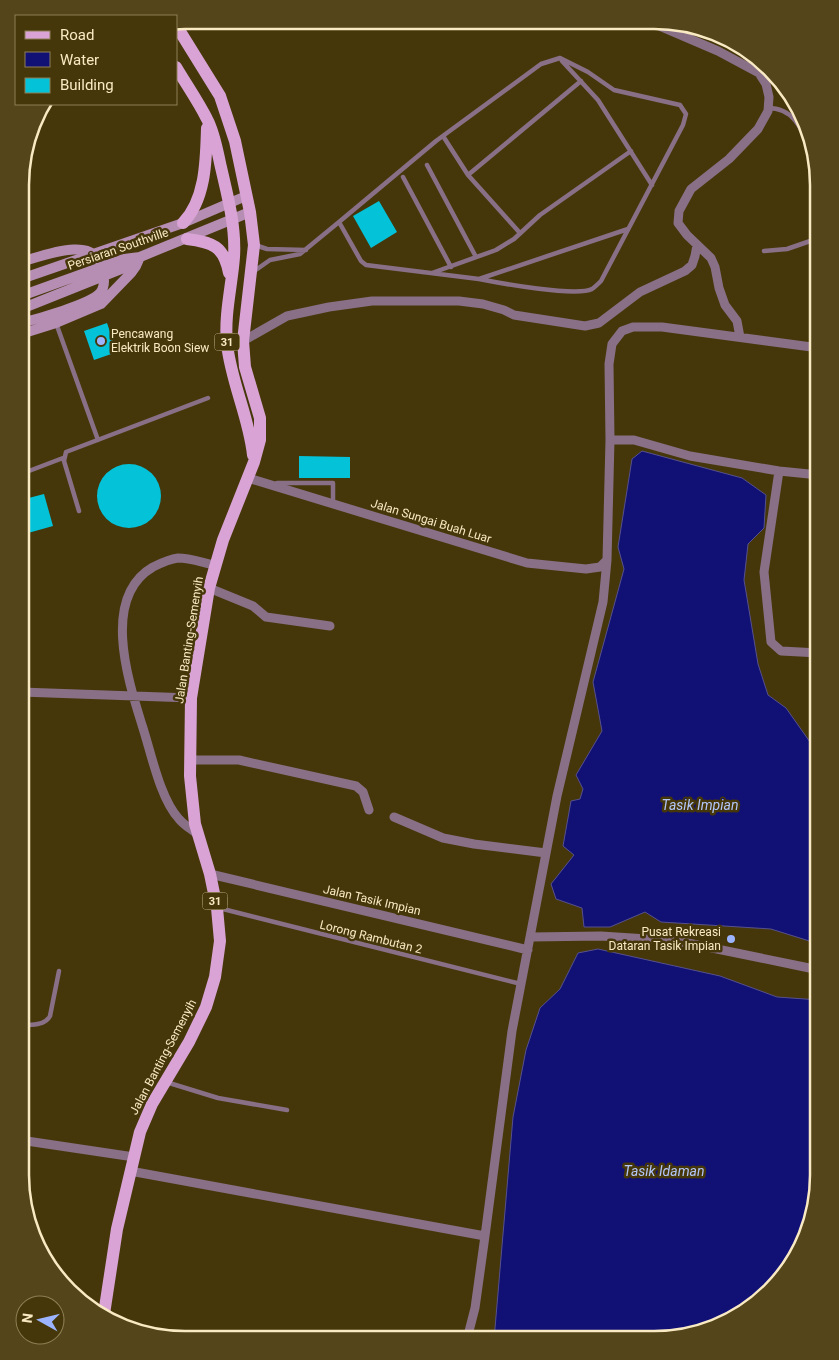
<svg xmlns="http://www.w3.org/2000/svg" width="839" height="1360" font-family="Roboto,sans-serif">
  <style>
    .water { fill: #101075; stroke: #56518d }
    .building { fill: #04c2d8 }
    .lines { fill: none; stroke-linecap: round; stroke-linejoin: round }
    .service { stroke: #897087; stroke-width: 4.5 }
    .minor { stroke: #897087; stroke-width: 9 }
    .secondary { stroke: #b68eb3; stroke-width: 10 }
    .primary { stroke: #d9a4d5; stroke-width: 12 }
    .poi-dot { fill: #9bb4fd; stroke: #46370b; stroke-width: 2 }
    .labels { text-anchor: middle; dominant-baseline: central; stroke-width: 5; stroke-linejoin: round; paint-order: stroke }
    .shield { fill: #46370b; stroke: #c3b48c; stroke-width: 1 }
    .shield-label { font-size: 11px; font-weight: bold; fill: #f9eac4 }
    .street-label { font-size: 12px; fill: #f9eac4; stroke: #46370b }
    .poi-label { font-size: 12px; fill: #f9eac4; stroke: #46370b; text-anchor: start }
    .water-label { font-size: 14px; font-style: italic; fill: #b3c6fa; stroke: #46370b }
    .rim { fill: none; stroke: #f9eac4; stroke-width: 2.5 }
  </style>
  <rect width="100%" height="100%" fill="#46370b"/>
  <!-- water -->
  <path class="water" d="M642,451L742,478L766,495L764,528L748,544L744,580L758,664L768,695L786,708L810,742L814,762L819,761V944L771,929L661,922L645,912L610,927H584L582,908L556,899L551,884L574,855L563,846L571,801L580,799L583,789L576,775L602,731L593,682L624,569L618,547L632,459Z
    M598,949L720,976L777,997L819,1000V1186L810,1228L785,1275L717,1328L654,1340H494L513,1117L526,1050L540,1008L560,989L578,953Z"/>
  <!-- building -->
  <path class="building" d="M379,201L397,232L371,248L353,216Z
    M107,323L117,352L94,360L84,331Z
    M299,456L350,457V478H299Z
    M97 496a32 32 0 1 1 64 0a32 32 0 1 1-64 0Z
    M44,494L53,526L21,535V500Z"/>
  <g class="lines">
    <!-- service -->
    <path class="service" d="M562,61L598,100L652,185
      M768,108C797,108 803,134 813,156
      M443,136L468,175L520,233
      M427,165L476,257
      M468,175L581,81
      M403,177L451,267
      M339,222L436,141L541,64L560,58L588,72L614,90L680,105L686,114L683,125L601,281C598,284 595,287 592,289C576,297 499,283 479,279
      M255,245L267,249L306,250
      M764,251L787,249L819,238
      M253,272L270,260L300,254L339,222L361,261L366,265L479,279L628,229
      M432,273L496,250L514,239L540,215L631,151
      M56,323L98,440
      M21,474L63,458
      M277,483H333V505
      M79,511L64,461L66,452L208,398
      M219,908L521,984
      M20,1027C30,1023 44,1027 50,1016L59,971
      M166,1082L218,1098L287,1110"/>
    <!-- minor -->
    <path class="minor" d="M648,21L718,51L759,73L766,84L769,97L768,111L758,129L729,159L691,189L679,211L678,223L687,235L711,258L715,267L719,288L725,305L737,321L740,337
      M243,341L287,316L329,307L372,301H459L483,304L504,310L514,315L585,326L599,323L640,292L685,271L692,265L695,256L697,245
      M610,440H634L690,456L779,471L819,475
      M779,471L764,572L771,642L781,651L819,653
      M248,478L527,563L586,569L600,567L607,560
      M209,588L253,606L266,617L330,626
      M21,692L191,698
      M190,760H239L356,786L363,792L369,810
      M394,817L443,838L474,844L546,853
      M197,834C191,829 184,825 179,819C160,799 151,752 142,725C128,680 101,597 153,567C161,563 169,559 178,558C190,558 204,563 215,565
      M210,874L528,950
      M531,937L601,936L678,941L819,970
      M20,1140L134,1157
      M130,1171L485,1236
      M467,1339L475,1308L485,1236L512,1031L557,796L603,602L607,560L610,440L609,364L612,344L622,331L633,327H662L819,348"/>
    <!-- secondary -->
    <path class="secondary" d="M21,279L183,223L246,196
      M21,296L124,259L140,257L250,212
      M21,309L126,267L137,259
      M21,323C37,319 91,304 100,293C106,286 104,276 102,268C95,234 43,256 21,262
      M21,334L56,323L101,304L131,273L136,266L140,257"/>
    <!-- primary -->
    <path class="primary" d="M176,67C186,84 198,101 207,119C214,132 217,149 220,163C227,194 236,225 234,257C232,285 224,315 227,344C231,382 249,417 253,455
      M183,223C206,199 206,160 207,128
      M187,239C212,242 224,246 229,273
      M104,1314L117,1229L140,1132L152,1104L189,1042L206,1007L215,977L220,941L217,908L210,874L195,824L190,776L191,698L209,588L223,540L254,462L260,440V418L245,367L243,341L254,245L250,212L235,141L220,96L176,25"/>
  </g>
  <!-- markers -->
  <g class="poi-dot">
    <circle cx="101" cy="341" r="5"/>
    <circle cx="731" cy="939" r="5"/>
  </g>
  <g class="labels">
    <!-- shield labels -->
    <g class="shield">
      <rect x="214.5" y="333.5" width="25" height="17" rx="4"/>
      <rect x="202.5" y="892.5" width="25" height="17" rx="4"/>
    </g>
    <g class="shield-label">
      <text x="227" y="342">31</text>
      <text x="215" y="901">31</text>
    </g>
    <!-- street labels -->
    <g class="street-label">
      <text transform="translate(118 249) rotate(-19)">Persiaran Southville</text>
      <text transform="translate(431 521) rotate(17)">Jalan Sungai Buah Luar</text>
      <text transform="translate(189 640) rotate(-81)">Jalan Banting-Semenyih</text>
      <text transform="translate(372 900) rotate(13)">Jalan Tasik Impian</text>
      <text transform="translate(371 937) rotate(14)">Lorong Rambutan 2</text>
      <text transform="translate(163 1057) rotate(-62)">Jalan Banting-Semenyih</text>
    </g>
    <!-- poi labels -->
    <g class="poi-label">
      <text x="111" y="334">Pencawang<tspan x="111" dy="14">Elektrik Boon Siew</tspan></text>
      <text x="721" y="932" text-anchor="end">Pusat Rekreasi<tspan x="721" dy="14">Dataran Tasik Impian</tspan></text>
    </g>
    <!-- water labels -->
    <g class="water-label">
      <text x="700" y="805">Tasik Impian</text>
      <text x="664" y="1171">Tasik Idaman</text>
    </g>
  </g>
  <!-- crop -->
  <path d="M0 0H839V1360H0ZM185 29H654A156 156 0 0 1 810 185V1175A156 156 0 0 1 654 1331H185A156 156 0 0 1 29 1175V185A156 156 0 0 1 185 29Z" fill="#54451a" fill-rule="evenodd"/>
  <path class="rim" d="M185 29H654A156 156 0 0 1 810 185V1175A156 156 0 0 1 654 1331H185A156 156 0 0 1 29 1175V185A156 156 0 0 1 185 29Z"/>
  <!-- legend -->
  <rect x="15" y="15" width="162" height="90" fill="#46370b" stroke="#8e7f55"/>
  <rect x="25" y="31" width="25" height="8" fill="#d9a4d5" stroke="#8e7f55"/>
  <text x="60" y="40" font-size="15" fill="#f9eac4">Road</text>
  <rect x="25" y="52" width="25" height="15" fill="#101075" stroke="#8e7f55"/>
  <text x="60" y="65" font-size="15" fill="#f9eac4">Water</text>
  <rect x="25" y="78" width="25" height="15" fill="#04c2d8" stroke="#8e7f55"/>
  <text x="60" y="90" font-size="15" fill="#f9eac4">Building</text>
  <!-- north arrow -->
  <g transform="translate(40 1320) rotate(278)"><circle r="24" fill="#46370b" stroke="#8e7f55"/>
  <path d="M0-4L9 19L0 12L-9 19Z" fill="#9bb4fd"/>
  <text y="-8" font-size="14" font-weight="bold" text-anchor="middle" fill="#f9eac4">N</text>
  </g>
</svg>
